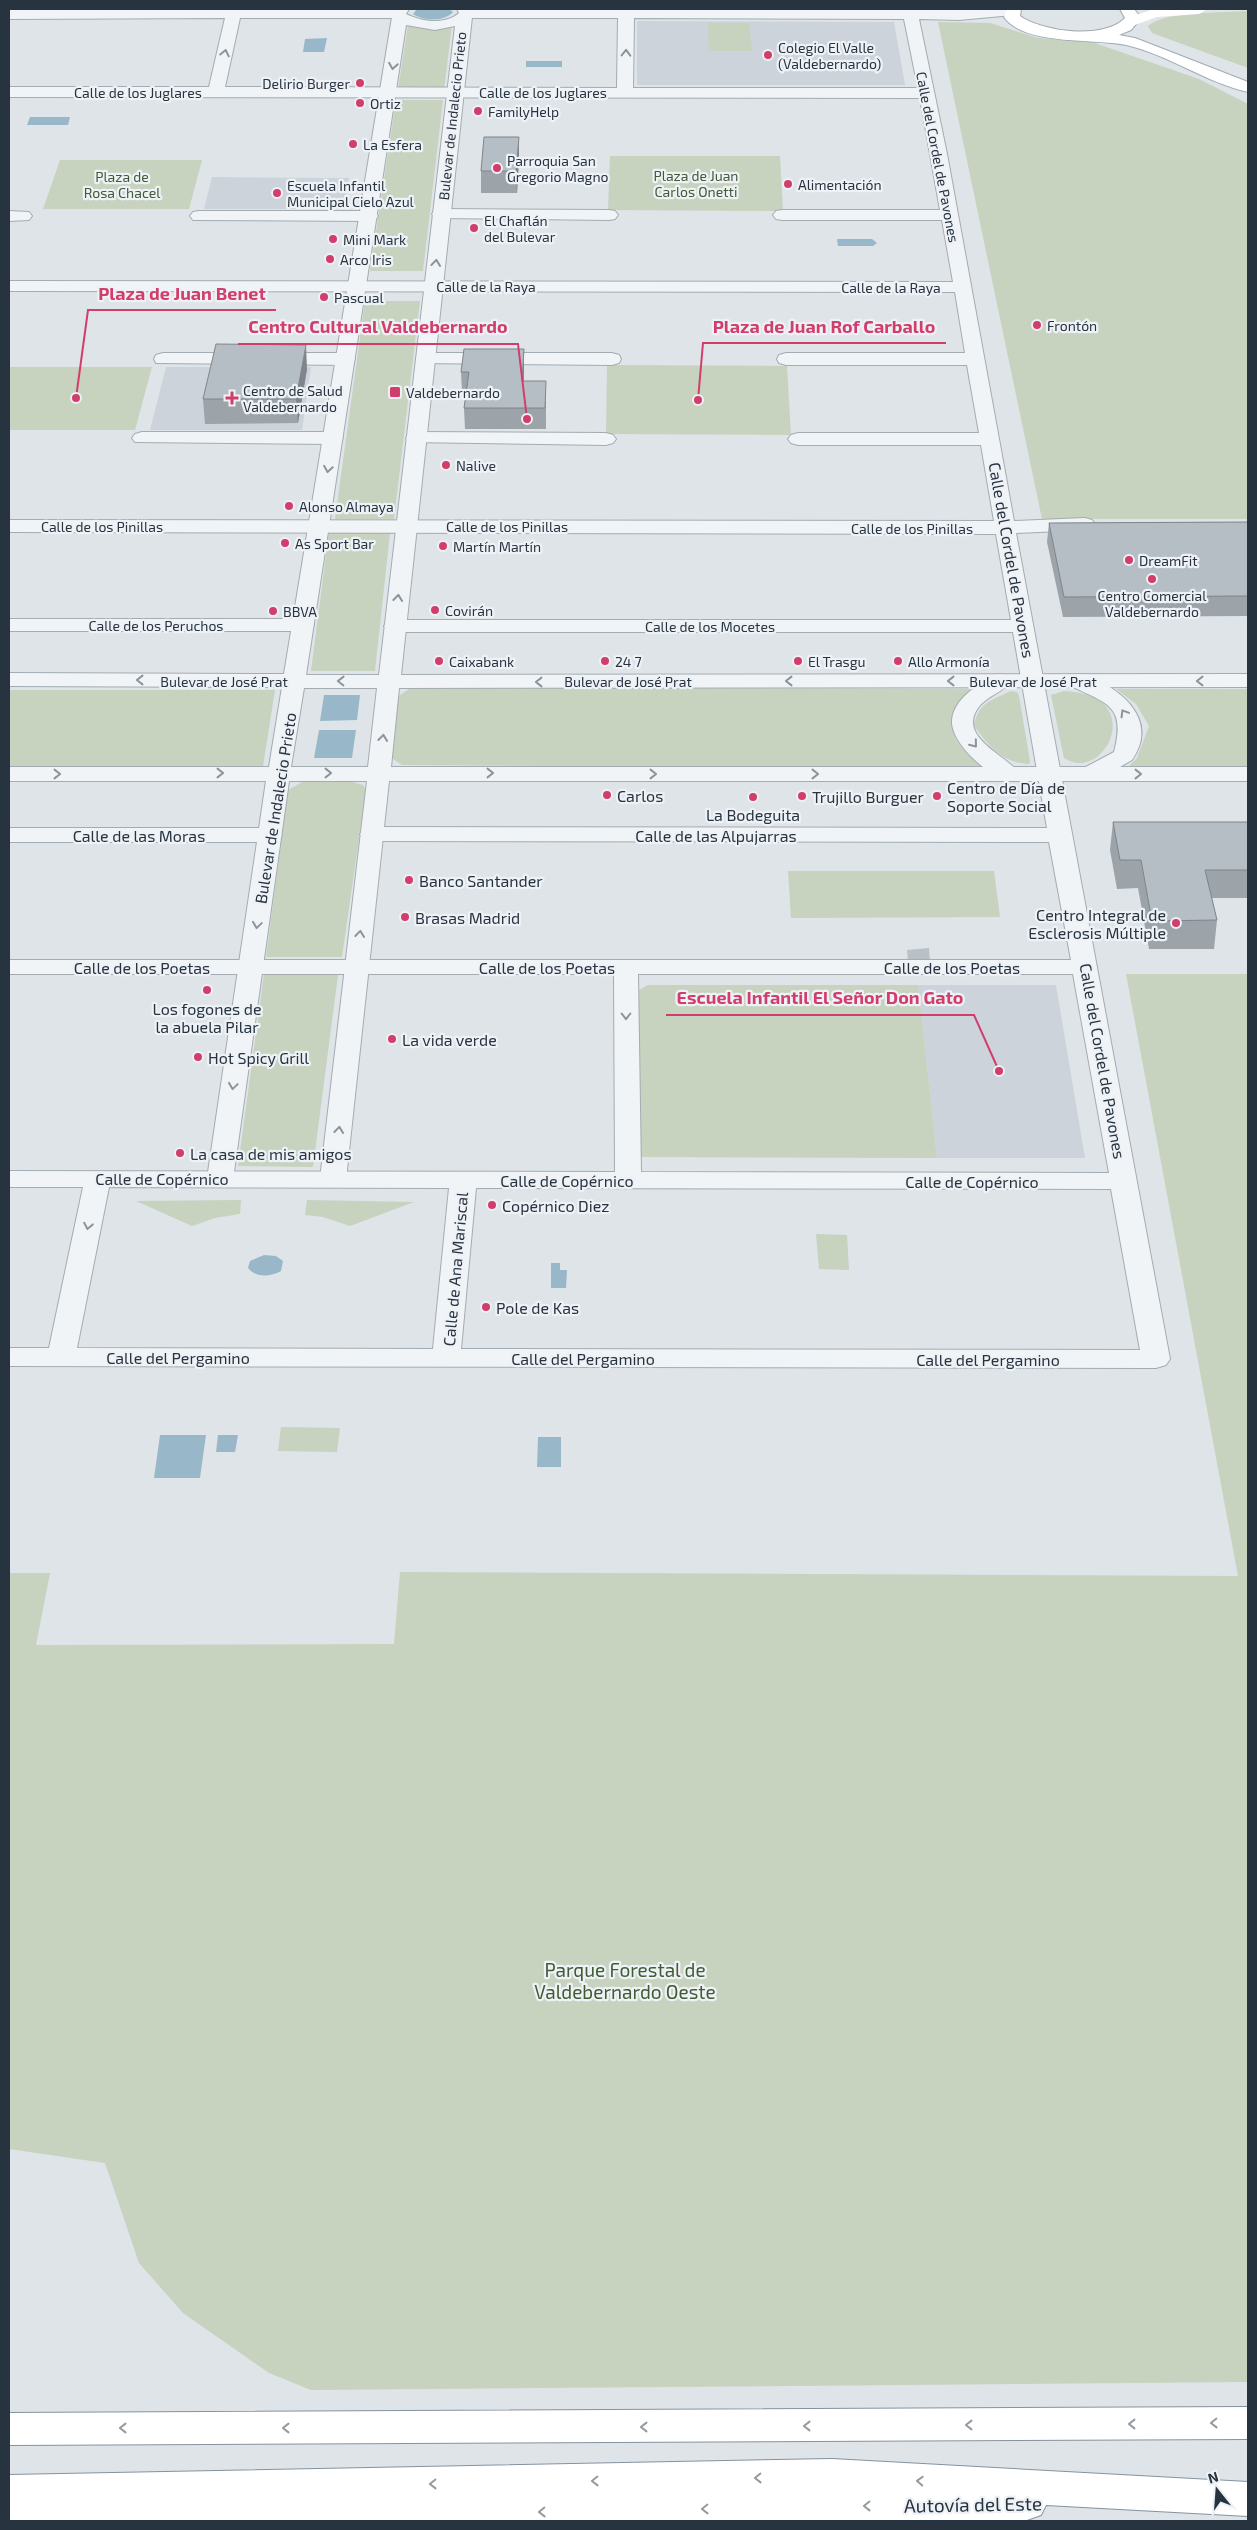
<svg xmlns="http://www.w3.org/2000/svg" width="1257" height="2530" font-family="'Exo 2',sans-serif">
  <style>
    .built { fill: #ccd3da }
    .green { fill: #c7d2bf }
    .water { fill: #98b8ca }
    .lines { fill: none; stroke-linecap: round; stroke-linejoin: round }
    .minor-tunnel { stroke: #b9c1c6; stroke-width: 22; stroke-dasharray: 22 11; stroke-linecap: butt }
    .minor-casing { stroke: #a3acb2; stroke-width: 2 }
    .tertiary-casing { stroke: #a3acb2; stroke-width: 2 }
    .primary-casing { stroke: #9daab4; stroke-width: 2 }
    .motorway-casing { stroke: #85939f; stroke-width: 2 }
    .minor { fill: #f1f4f6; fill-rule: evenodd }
    .tertiary { fill: #f1f4f6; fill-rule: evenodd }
    .secondary { fill: #fff; fill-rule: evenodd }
    .primary { fill: #fff; fill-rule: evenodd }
    .motorway { fill: #fff; fill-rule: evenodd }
    .wall { fill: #9ca3a9 }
    .shaded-wall { fill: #7f858a }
    .building { fill: #b5bec5; stroke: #7f858a }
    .oneway { stroke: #8c949b }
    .oneway2 { stroke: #939aa0 }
    .poi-dot { fill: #d23e6c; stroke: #eef2f6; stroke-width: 2 }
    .labels { text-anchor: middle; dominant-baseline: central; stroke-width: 4.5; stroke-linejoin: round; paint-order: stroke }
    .far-poi-label { font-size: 14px; fill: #273440; stroke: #eef2f6; text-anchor: start }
    .far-street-label { font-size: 14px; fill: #273440; stroke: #eef2f6 }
    .far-park-label { font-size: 14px; fill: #415c34; stroke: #eef2f6 }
    .street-label { font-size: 16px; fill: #273440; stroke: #eef2f6 }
    .poi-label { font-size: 16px; fill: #273440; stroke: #eef2f6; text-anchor: start }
    .near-park-label { font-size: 19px; fill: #415c34; stroke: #eef2f6 }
    .near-street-label { font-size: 19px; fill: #273440; stroke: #eef2f6 }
    .leader { fill: none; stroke: #d23e6c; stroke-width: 2 }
    .callout-dot { fill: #d23e6c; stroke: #eef2f6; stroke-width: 2 }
    .callout-label { font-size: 18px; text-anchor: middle; font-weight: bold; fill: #d23e6c; stroke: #eef2f6; stroke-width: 4.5; stroke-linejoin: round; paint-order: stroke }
  </style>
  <rect width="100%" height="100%" fill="#dee4e8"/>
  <!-- built -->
  <path class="built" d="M637,21L894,22L905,85H637Z
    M212,177L323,178H349L344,209H204Z
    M166,367H311L302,430H150Z
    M918,985H1056L1085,1158H937Z"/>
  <!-- green -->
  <path class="green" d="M1248,11V68L1152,33L1148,26C1163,11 1225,13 1248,11Z
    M938,22L990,23L1038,38L1092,42L1199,79L1248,104V519H1042Z
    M708,23H749L752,51H709Z
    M408,25H452L444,90L398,89Z
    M396,100H443L423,271H370Z
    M610,156H780L783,211L608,210Z
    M60,160H202L189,209H43Z
    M365,301H420L394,519H335Z
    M607,365L787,366L791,435L606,434Z
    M9,367H152L135,430H9Z
    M329,532L390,533L375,671H311Z
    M420,687L971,689C955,707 943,730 965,751C972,758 983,763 992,769L402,765L390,757L397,697L409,689Z
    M1116,689H1248V768L1126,769L1137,758L1149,726L1136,704Z
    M9,690H275L263,766H9Z
    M1011,691L1017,692L1019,696L1030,761L1029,764C1003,763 987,745 974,725C979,702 992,700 1011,691Z
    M1064,691C1150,694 1104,785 1064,758L1051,695Z
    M347,780L363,785L366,790L342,957H266L288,790L304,781Z
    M788,871H994L1000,917L791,918Z
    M264,974L338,975L313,1167L238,1166Z
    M1126,974H1248V2382L311,2390L269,2373L183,2313L139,2263L105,2163L9,2149V1573H50L36,1645L394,1644L400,1572L1238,1576Z
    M648,985H918L937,1158L639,1157V990Z
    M241,1200L240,1214L215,1218L192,1226L136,1201Z
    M307,1200L414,1202L350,1226L323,1217L305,1215Z
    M816,1234L847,1235L849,1270L819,1269Z
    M281,1427L340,1428L337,1452L278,1451Z"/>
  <!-- water -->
  <path class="water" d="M417,9H449L453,12C445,22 423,21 413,14Z
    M327,38L324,52H303L305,39Z
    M526,61H562V67H526Z
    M30,117H70L68,125H27Z
    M837,239H872L877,243L873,246H838Z
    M324,695H360L357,720L320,721Z
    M319,730H356L352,758H314Z
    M264,1255L276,1256L283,1261L281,1271C270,1277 256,1278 248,1268L250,1261Z
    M551,1263H560V1270H567L566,1288H551Z
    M160,1435H206L200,1478H154Z
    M218,1435H238L235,1452H216Z
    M538,1437H561V1467H537Z"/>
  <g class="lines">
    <!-- minor-tunnel -->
    <path class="minor-tunnel" d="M918,949L919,961"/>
    <!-- minor casing -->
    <g class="minor-casing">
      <path id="minor" d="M9,9H399L406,13L398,18H240L225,87L617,88L618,18H467L459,13L466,9H1020L1018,13L1013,15L959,20L919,19L947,154L1014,521L1085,518L1092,520L1095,524L1092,528L1085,530L1016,533L1170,1359L1166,1365L1156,1368L9,1366V1348H49L83,1187H9V1171L615,1172L614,974H9V960H1071L1049,842L372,841L364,839L360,834L364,829L372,827L1047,828L1013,632H395L388,630L384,626L388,622L395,620H1011L996,534L9,532V520L994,521L981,445H798L791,443L788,439L791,435L798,433H979L967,365H786L779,363L777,359L779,355L786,353H965L955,292L9,291V281L953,282L942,220H782L776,219L773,215L776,211L782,210H940L920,98L9,97V87H209L225,18L9,19ZM634,18L904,19L918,88H633ZM638,974H1073L1109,1173L641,1172ZM109,1187L449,1188L433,1349L77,1348ZM476,1188L1111,1189L1140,1350L461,1349Z
        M441,209L609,210L615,211L618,215L615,219L609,220L435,218L432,214L435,210Z
        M9,211L29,212L32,216L29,220L9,221Z
        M199,211H369L375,212L378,216L375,220L369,221L193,220L190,216L193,212Z
        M163,353H346L353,355L355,359L353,363L346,365L156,363L154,359L156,355Z
        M425,353H612L619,355L621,359L619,363L612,365L418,363L416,359L418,355Z
        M142,432H333L340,434L343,438L340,442L333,444L135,442L132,438L135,434Z
        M416,432L606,433L613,435L616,439L613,443L606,445L409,442L406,438L409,434Z
        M9,619H303L310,621L314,625L310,629L303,631H9Z
        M1000,674L1008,676L1011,681C1003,693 986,696 978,708C957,738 1008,756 1020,774L1017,779C994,784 950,744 952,720C953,707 963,696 973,689C981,683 990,677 1000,674Z
        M1079,674C1117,684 1161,718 1132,760C1117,768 1100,783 1082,779L1079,774L1082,769L1114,752C1126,706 1108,704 1071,686L1068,681L1071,676Z
        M9,828H270L278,830L282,835L278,840L270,842H9Z"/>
    </g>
    <!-- tertiary casing -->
    <g class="tertiary-casing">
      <path id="tertiary" d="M394,9H409L406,14C422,22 445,25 459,13L457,9H472L475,13L472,17L401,675L1248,674V687L399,688L391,767H1248V781H389L346,1179L342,1185L333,1187L324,1185L320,1179L367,781H289L233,1179L229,1185L220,1187L211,1185L207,1179L266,781H9V767H269L282,687L9,686V673L284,674L392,17L390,13ZM406,25L435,30L455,26L379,675H306ZM304,688H377L368,767H291Z"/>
    </g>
    <!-- primary casing -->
    <g class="primary-casing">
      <path id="primary" d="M1007,9H1021L1020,16C1043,32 1104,40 1125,18L1120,9H1134L1141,18L1131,30L1119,35L1135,38L1248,82V92C1207,83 1167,54 1126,45C1094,38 1024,46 1004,17Z"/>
    </g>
    <!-- motorway casing -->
    <g class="motorway-casing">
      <path id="motorway" d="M1248,2407V2439L9,2445V2413Z
        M832,2459L1248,2482V2516L1046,2505L1041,2515L1027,2520L948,2521H9V2475Z"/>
    </g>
    <!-- minor -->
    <use href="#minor" class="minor"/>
    <!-- tertiary -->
    <use href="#tertiary" class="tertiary"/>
    <!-- secondary -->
    <path class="secondary" d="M1154,9H1207L1199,14L1157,17L1132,26L1124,21L1127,18Z"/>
    <!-- primary -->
    <use href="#primary" class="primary"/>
    <!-- motorway -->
    <use href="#motorway" class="motorway"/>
  </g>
  <!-- wall -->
  <path class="wall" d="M519,159L517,193H481V171Z
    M307,369L298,423L205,424L203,399Z
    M524,369V381L546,402V429H465L464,408L466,392H462L461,372Z
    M1248,522V616L1063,617L1047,542L1049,523Z
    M1113,822H1248V898H1212L1217,920L1214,949H1149L1138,888L1117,889L1110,850Z"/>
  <!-- shaded-wall -->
  <path class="shaded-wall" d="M519,137V159L517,193L516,171Z
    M306,345L307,369L298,423L296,399Z
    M524,349V369L523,402L522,381Z"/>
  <!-- building -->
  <path class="building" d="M484,137H519L516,171H481Z
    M216,344L306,345L296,399H203Z
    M464,349H524L522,381H546L545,408H464L469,372H461Z
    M1248,522V596L1064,597L1049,523Z
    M1113,822H1248V870H1205L1217,920L1152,921L1141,860H1120Z"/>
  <!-- one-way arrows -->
  <defs><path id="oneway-chevron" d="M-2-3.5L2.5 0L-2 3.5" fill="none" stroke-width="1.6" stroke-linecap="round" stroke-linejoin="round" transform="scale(1.25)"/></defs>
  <g class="oneway">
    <use href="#oneway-chevron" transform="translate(225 53) rotate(-78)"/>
    <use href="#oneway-chevron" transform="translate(626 53) rotate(-89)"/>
    <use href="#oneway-chevron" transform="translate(393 66) rotate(99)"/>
    <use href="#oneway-chevron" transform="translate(436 263) rotate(-84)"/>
    <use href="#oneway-chevron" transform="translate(328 469) rotate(99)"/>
    <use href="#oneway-chevron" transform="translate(398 598) rotate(-84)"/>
    <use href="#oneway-chevron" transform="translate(140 680) rotate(-180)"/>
    <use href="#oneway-chevron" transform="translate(341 681) rotate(-179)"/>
    <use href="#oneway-chevron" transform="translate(789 681) rotate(-180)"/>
    <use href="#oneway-chevron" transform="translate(951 681) rotate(180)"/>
    <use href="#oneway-chevron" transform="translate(1200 681) rotate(180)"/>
    <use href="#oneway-chevron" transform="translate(539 682) rotate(180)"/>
    <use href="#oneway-chevron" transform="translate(1124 713) rotate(-121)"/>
    <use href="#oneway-chevron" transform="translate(383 738) rotate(-84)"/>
    <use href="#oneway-chevron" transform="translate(974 744) rotate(51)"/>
    <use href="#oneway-chevron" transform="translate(220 773)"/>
    <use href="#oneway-chevron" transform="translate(328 773)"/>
    <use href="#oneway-chevron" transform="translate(490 773)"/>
    <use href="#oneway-chevron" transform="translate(57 774)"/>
    <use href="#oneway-chevron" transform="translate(653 774)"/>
    <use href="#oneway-chevron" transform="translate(815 774)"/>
    <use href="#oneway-chevron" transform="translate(1138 774)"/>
    <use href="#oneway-chevron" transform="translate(257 925) rotate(98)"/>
    <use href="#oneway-chevron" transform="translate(360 934) rotate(-83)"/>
    <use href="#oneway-chevron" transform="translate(626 1016) rotate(90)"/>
    <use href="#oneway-chevron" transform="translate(233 1086) rotate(98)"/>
    <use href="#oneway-chevron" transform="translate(339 1130) rotate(-84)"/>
    <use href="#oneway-chevron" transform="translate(88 1226) rotate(101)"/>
  </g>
  <g class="oneway2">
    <use href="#oneway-chevron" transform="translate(1214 2423) rotate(179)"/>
    <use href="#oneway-chevron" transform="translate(1132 2424) rotate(180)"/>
    <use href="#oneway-chevron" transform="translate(969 2425) rotate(180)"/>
    <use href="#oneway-chevron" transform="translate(807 2426) rotate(180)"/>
    <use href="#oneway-chevron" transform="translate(644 2427) rotate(180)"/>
    <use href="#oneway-chevron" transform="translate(123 2428) rotate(180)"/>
    <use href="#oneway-chevron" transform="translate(286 2428) rotate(180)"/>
    <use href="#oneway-chevron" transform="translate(758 2478) rotate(179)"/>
    <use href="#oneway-chevron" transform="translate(595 2481) rotate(179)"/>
    <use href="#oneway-chevron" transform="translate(920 2481) rotate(-177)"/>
    <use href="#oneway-chevron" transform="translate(433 2484) rotate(179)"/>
    <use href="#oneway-chevron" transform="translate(867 2506) rotate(179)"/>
    <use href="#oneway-chevron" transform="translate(705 2509) rotate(179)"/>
    <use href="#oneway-chevron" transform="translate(542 2512) rotate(179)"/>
  </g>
  <!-- markers -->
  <g class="poi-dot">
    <circle cx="768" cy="55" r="5"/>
    <circle cx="360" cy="83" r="5"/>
    <circle cx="360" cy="103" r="5"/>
    <circle cx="478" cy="111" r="5"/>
    <circle cx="353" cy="144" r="5"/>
    <circle cx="497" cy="168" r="5"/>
    <circle cx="788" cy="184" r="5"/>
    <circle cx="277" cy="193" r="5"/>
    <circle cx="474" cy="228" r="5"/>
    <circle cx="333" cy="239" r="5"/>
    <circle cx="330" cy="259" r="5"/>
    <circle cx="324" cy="297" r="5"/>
    <circle cx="1037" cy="325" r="5"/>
    <rect x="389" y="386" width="12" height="12" rx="2.5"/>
    <path d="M229.5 390.5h5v5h5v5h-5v5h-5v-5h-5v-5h5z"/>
    <circle cx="446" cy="465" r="5"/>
    <circle cx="289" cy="506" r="5"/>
    <circle cx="285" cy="543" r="5"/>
    <circle cx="443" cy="546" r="5"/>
    <circle cx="1129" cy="560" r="5"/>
    <circle cx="1152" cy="579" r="5"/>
    <circle cx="435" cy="610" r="5"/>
    <circle cx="273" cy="611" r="5"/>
    <circle cx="439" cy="661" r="5"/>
    <circle cx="605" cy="661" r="5"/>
    <circle cx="798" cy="661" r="5"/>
    <circle cx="898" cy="661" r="5"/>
    <circle cx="607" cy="795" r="5"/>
    <circle cx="802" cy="796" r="5"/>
    <circle cx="937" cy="796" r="5"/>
    <circle cx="753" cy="797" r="5"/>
    <circle cx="409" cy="880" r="5"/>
    <circle cx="405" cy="917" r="5"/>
    <circle cx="1176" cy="923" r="5"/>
    <circle cx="207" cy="990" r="5"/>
    <circle cx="392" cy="1039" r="5"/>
    <circle cx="198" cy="1057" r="5"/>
    <circle cx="180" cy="1153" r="5"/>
    <circle cx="492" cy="1205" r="5"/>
    <circle cx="486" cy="1307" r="5"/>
  </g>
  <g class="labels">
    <!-- far-poi labels -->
    <g class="far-poi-label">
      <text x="778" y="47">Colegio El Valle<tspan x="778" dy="16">(Valdebernardo)</tspan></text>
      <text x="350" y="83" text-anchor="end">Delirio Burger</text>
      <text x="370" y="103">Ortiz</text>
      <text x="488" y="111">FamilyHelp</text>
      <text x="363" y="144">La Esfera</text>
      <text x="507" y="160">Parroquia San<tspan x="507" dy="16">Gregorio Magno</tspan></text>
      <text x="798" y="184">Alimentación</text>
      <text x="287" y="185">Escuela Infantil<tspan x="287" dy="16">Municipal Cielo Azul</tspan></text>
      <text x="484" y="220">El Chaflán<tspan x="484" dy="16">del Bulevar</tspan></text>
      <text x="343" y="239">Mini Mark</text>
      <text x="340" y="259">Arco Iris</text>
      <text x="334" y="297">Pascual</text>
      <text x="1047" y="325">Frontón</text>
      <text x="243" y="390">Centro de Salud<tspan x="243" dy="16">Valdebernardo</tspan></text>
      <text x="406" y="392">Valdebernardo</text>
      <text x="456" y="465">Nalive</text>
      <text x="299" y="506">Alonso Almaya</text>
      <text x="295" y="543">As Sport Bar</text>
      <text x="453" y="546">Martín Martín</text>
      <text x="1139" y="560">DreamFit</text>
      <text x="1152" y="595" text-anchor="middle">Centro Comercial<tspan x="1152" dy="16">Valdebernardo</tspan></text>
      <text x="445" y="610">Covirán</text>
      <text x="283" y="611">BBVA</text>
      <text x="449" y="661">Caixabank</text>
      <text x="615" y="661">24 7</text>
      <text x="808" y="661">El Trasgu</text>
      <text x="908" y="661">Allo Armonía</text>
    </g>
    <!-- far-street labels -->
    <g class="far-street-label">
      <text x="138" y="92">Calle de los Juglares</text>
      <text x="543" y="92">Calle de los Juglares</text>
      <text transform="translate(452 116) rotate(-84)">Bulevar de Indalecio Prieto</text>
      <text transform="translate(938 157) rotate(79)">Calle del Cordel de Pavones</text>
      <text x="486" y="286">Calle de la Raya</text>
      <text x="891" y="287">Calle de la Raya</text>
      <text x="102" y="526">Calle de los Pinillas</text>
      <text x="507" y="526">Calle de los Pinillas</text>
      <text x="912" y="528">Calle de los Pinillas</text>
      <text x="156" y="625">Calle de los Peruchos</text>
      <text x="710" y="626">Calle de los Mocetes</text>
      <text x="224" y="681">Bulevar de José Prat</text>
      <text x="628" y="681">Bulevar de José Prat</text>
      <text x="1033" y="681">Bulevar de José Prat</text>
    </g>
    <!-- far-park labels -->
    <g class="far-park-label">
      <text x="696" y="175">Plaza de Juan<tspan x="696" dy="16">Carlos Onetti</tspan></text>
      <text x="122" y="176">Plaza de<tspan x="122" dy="16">Rosa Chacel</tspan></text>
    </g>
    <!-- street labels -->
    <g class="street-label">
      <text transform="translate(1012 560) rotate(80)">Calle del Cordel de Pavones</text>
      <text transform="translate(275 808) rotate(-81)">Bulevar de Indalecio Prieto</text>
      <text x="139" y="835">Calle de las Moras</text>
      <text x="716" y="835">Calle de las Alpujarras</text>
      <text x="142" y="967">Calle de los Poetas</text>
      <text x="547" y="967">Calle de los Poetas</text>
      <text x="952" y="967">Calle de los Poetas</text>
      <text transform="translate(1103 1061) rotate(80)">Calle del Cordel de Pavones</text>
      <text x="162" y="1178">Calle de Copérnico</text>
      <text x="567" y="1180">Calle de Copérnico</text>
      <text x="972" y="1181">Calle de Copérnico</text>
      <text transform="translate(455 1269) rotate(-85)">Calle de Ana Mariscal</text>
      <text x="178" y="1357">Calle del Pergamino</text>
      <text x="583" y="1358">Calle del Pergamino</text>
      <text x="988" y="1359">Calle del Pergamino</text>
    </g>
    <!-- poi labels -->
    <g class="poi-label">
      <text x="947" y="787">Centro de Día de<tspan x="947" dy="18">Soporte Social</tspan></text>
      <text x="617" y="795">Carlos</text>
      <text x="812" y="796">Trujillo Burguer</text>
      <text x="753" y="814" text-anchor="middle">La Bodeguita</text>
      <text x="419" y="880">Banco Santander</text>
      <text x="1166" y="914" text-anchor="end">Centro Integral de<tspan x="1166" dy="18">Esclerosis Múltiple</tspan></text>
      <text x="415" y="917">Brasas Madrid</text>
      <text x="207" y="1008" text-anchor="middle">Los fogones de<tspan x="207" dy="18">la abuela Pilar</tspan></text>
      <text x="402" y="1039">La vida verde</text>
      <text x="208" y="1057">Hot Spicy Grill</text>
      <text x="190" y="1153">La casa de mis amigos</text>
      <text x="502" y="1205">Copérnico Diez</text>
      <text x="496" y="1307">Pole de Kas</text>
    </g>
    <!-- near-park labels -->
    <g class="near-park-label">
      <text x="625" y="1969">Parque Forestal de<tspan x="625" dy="22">Valdebernardo Oeste</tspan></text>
    </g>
    <!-- near-street labels -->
    <g class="near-street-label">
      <text transform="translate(973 2504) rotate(-1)">Autovía del Este</text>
    </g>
  </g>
  <!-- callouts -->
  <path class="leader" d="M76 398L88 310H276M698 400L703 343H946M527 419L518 344H238M999 1071L974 1015H666"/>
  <g class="callout-dot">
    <circle cx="76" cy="398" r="5"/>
    <circle cx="698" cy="400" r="5"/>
    <circle cx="527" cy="419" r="5"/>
    <circle cx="999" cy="1071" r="5"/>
  </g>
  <g class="callout-label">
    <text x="182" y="300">Plaza de Juan Benet</text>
    <text x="824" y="333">Plaza de Juan Rof Carballo</text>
    <text x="378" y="333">Centro Cultural Valdebernardo</text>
    <text x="820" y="1004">Escuela Infantil El Señor Don Gato</text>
  </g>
  <!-- border -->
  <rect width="1257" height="2530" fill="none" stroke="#273440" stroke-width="20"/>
  <!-- north arrow -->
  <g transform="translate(1217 2490) rotate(343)" stroke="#eef2f6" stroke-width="4" paint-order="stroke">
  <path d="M0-4L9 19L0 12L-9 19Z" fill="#273440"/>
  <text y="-8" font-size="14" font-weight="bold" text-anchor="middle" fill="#273440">N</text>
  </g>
</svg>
